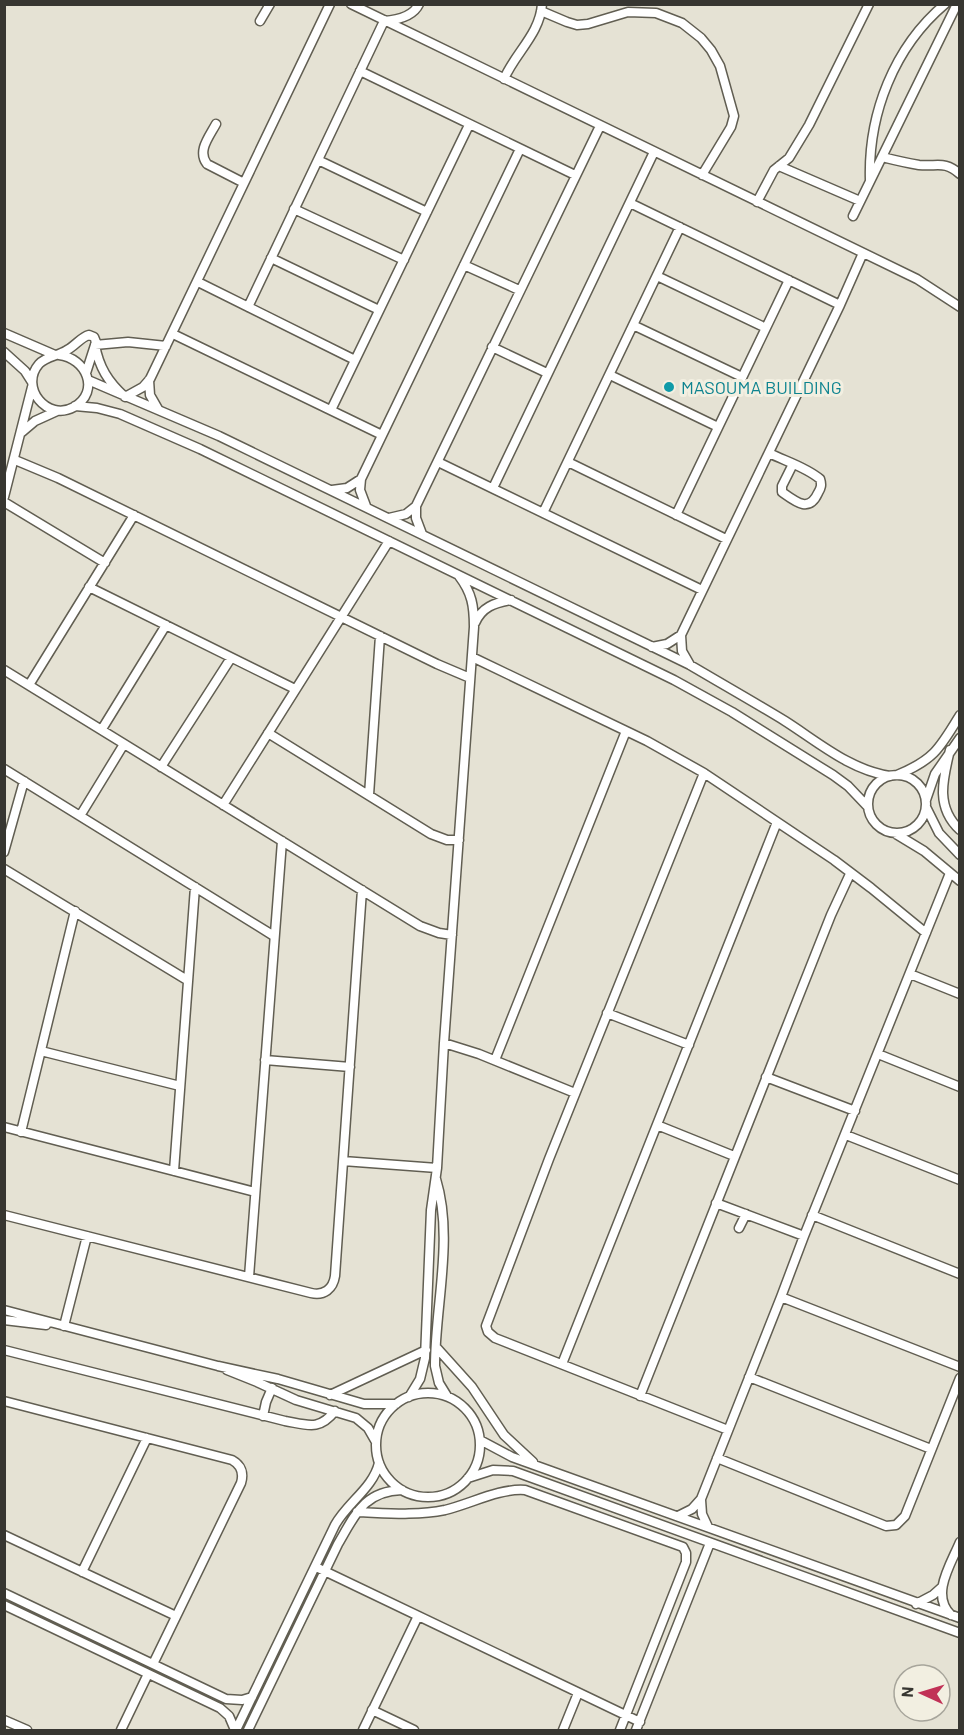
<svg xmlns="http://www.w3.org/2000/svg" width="964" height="1735" font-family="Barlow,sans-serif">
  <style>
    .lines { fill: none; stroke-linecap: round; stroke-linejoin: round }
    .minor-casing { stroke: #615e52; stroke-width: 11 }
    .minor { stroke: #fff; stroke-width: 8 }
    .culture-dot { fill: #0f9aa8; stroke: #f2efe1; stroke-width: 2 }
    .labels { text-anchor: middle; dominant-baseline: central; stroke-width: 6; stroke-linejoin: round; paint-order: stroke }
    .culture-label { font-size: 18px; fill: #0d838f; stroke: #f2efe1; text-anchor: start }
  </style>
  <rect width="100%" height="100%" fill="#e5e2d4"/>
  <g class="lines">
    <!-- minor casing -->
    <g class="minor-casing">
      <path id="minor" d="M351,4L917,279L960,307
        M541,11L567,22L577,25L588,24L628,12L656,13L682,23L701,38L711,50L720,66L734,116L731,127L702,175
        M260,21L270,4
        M360,71L575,175
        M504,79C515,53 540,34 542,4
        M216,124C209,137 197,151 207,164L244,183
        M882,157C894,160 907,163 919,165C937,167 944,160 960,174
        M318,160L427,212
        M779,166L860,201
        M870,180C868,114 894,47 945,4
        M757,202L774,170L789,158L809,125L869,4
        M630,203L840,305
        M294,209L404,260
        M853,216L957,4
        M271,258L379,310
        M464,265L519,290
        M657,276L766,328
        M198,282L355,360
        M248,307L384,21C397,20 413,17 419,4
        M633,325L742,377
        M4,333L55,355
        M173,334L382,435
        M166,346L128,342L95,345C99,367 108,382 125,397L143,387L150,379L330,4
        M492,347L547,373
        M4,352L25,371L32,382
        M59,355C86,358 101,391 74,407C47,422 19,387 39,364C46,356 58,356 67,350C75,346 81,337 89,335L94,337L96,342L86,373
        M610,375L718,427
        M88,380L219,436L690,665C722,684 754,702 785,721C818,742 850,770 890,776
        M149,380L150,395L158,409
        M75,406L97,408L120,414L200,449L674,680L732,712L833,775L848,786L868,807
        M331,410L469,125
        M22,432L35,421L57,411
        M769,453C785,461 806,467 820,479C822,485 821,488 818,493C809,513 796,502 782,492V486L793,464
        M15,460L58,478L437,664L470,678
        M438,462L702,590
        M568,462L726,539
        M493,488L654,152
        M332,490L347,488L361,479
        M4,497L32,387
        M4,502L105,563
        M366,506L360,490L361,479L520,149
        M416,506V518L422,534
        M543,513L680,227
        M676,515L789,280
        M389,518L406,514L416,506L600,126
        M89,587L295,689
        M475,623C482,607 494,603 511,600
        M652,647L667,644L681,635
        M472,657L647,741L704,773L834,860L871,888L926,933
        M690,665L682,651L681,635L840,305L863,253
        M4,670L420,926L439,933L452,935
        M29,685L134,515
        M102,729L166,625
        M268,733L431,834L447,840H459
        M950,750C943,779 935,807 960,830
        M161,767L231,658
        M4,769L274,936
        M704,773L549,1159L486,1326L488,1332L495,1338L728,1430
        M897,775C934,760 940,748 960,715
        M868 804a29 29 0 1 1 58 0a29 29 0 1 1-58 0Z
        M369,795L380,636
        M926,800L935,774L960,738
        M223,805L389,541
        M926,807L939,833L960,855
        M80,816L124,744
        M896,834L924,851L960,881
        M4,852L24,781
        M4,869L187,980
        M910,974L960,994
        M607,1013L689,1045
        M444,1043L479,1054L575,1093
        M41,1051L180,1086
        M878,1054L960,1087
        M265,1060L350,1067
        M495,1060L626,731
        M766,1077L855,1111
        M657,1125L734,1156
        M4,1127L255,1192
        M21,1132L75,911
        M846,1135L960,1180
        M343,1161L437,1168
        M174,1171L195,887
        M436,1179C454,1238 435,1306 435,1366L439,1383L447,1396
        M716,1203L804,1236
        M4,1215L311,1293C324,1296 333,1289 335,1276L362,890
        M812,1215L960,1274
        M739,1228L746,1214
        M249,1277L282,841
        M781,1297L960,1367
        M4,1310L218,1366L278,1379L364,1404H396
        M4,1320L46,1325
        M64,1326L87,1236
        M436,1347L472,1387L504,1435L533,1462
        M4,1350L285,1421C308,1425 319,1431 335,1411
        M562,1364L777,822
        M227,1370L257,1382L296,1400L356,1418L368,1428L376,1442
        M749,1377L931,1449
        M376 1445a52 52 0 1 1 104 0a52 52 0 1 1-104 0Z
        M330,1395L426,1350
        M640,1396L831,915L850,874
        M409,1397L420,1379L425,1358L431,1210L437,1168L444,1043L474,627C474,606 472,593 459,576
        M4,1401L232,1460C241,1465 244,1473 241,1483L153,1664
        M263,1416L266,1402L272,1388
        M480,1440L512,1457L960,1618
        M717,1458L886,1526L896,1525L905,1516L960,1378
        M468,1478L493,1470L513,1471L960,1633
        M701,1500L702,1514L708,1527
        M357,1512C386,1513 416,1516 445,1510C470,1504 500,1488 525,1490L683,1547L686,1553V1562L620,1730
        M678,1516L692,1509L701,1499L781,1297L804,1236L950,873
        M4,1535L176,1616
        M316,1567L640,1722
        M82,1572L147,1438
        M4,1593L226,1699L242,1700L252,1697
        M916,1604L933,1595L942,1587
        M4,1605L220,1708L229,1716L235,1730
        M951,1615C930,1595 951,1564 960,1542
        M372,1710L414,1730
        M4,1720L27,1730
        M121,1730L148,1674
        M236,1730L335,1525C348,1502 373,1488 379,1463
        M248,1730L338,1544C355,1515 364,1491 402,1490
        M363,1730L418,1616
        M563,1730L578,1693
        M636,1730L710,1543"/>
    </g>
    <!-- minor -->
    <use href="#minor" class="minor"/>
  </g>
  <!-- markers -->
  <circle class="culture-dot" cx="669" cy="387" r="6"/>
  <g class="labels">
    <!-- culture labels -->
    <g class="culture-label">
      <text x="681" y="387">MASOUMA BUILDING</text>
    </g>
  </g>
  <!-- border -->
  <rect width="964" height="1735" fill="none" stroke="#373631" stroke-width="12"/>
  <!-- north arrow -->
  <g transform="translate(922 1693) rotate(274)"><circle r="28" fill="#f2efe1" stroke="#a7a59b" stroke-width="1.5"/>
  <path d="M0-4.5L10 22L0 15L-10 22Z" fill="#c13156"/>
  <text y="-9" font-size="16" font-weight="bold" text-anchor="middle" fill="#373631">N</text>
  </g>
</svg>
